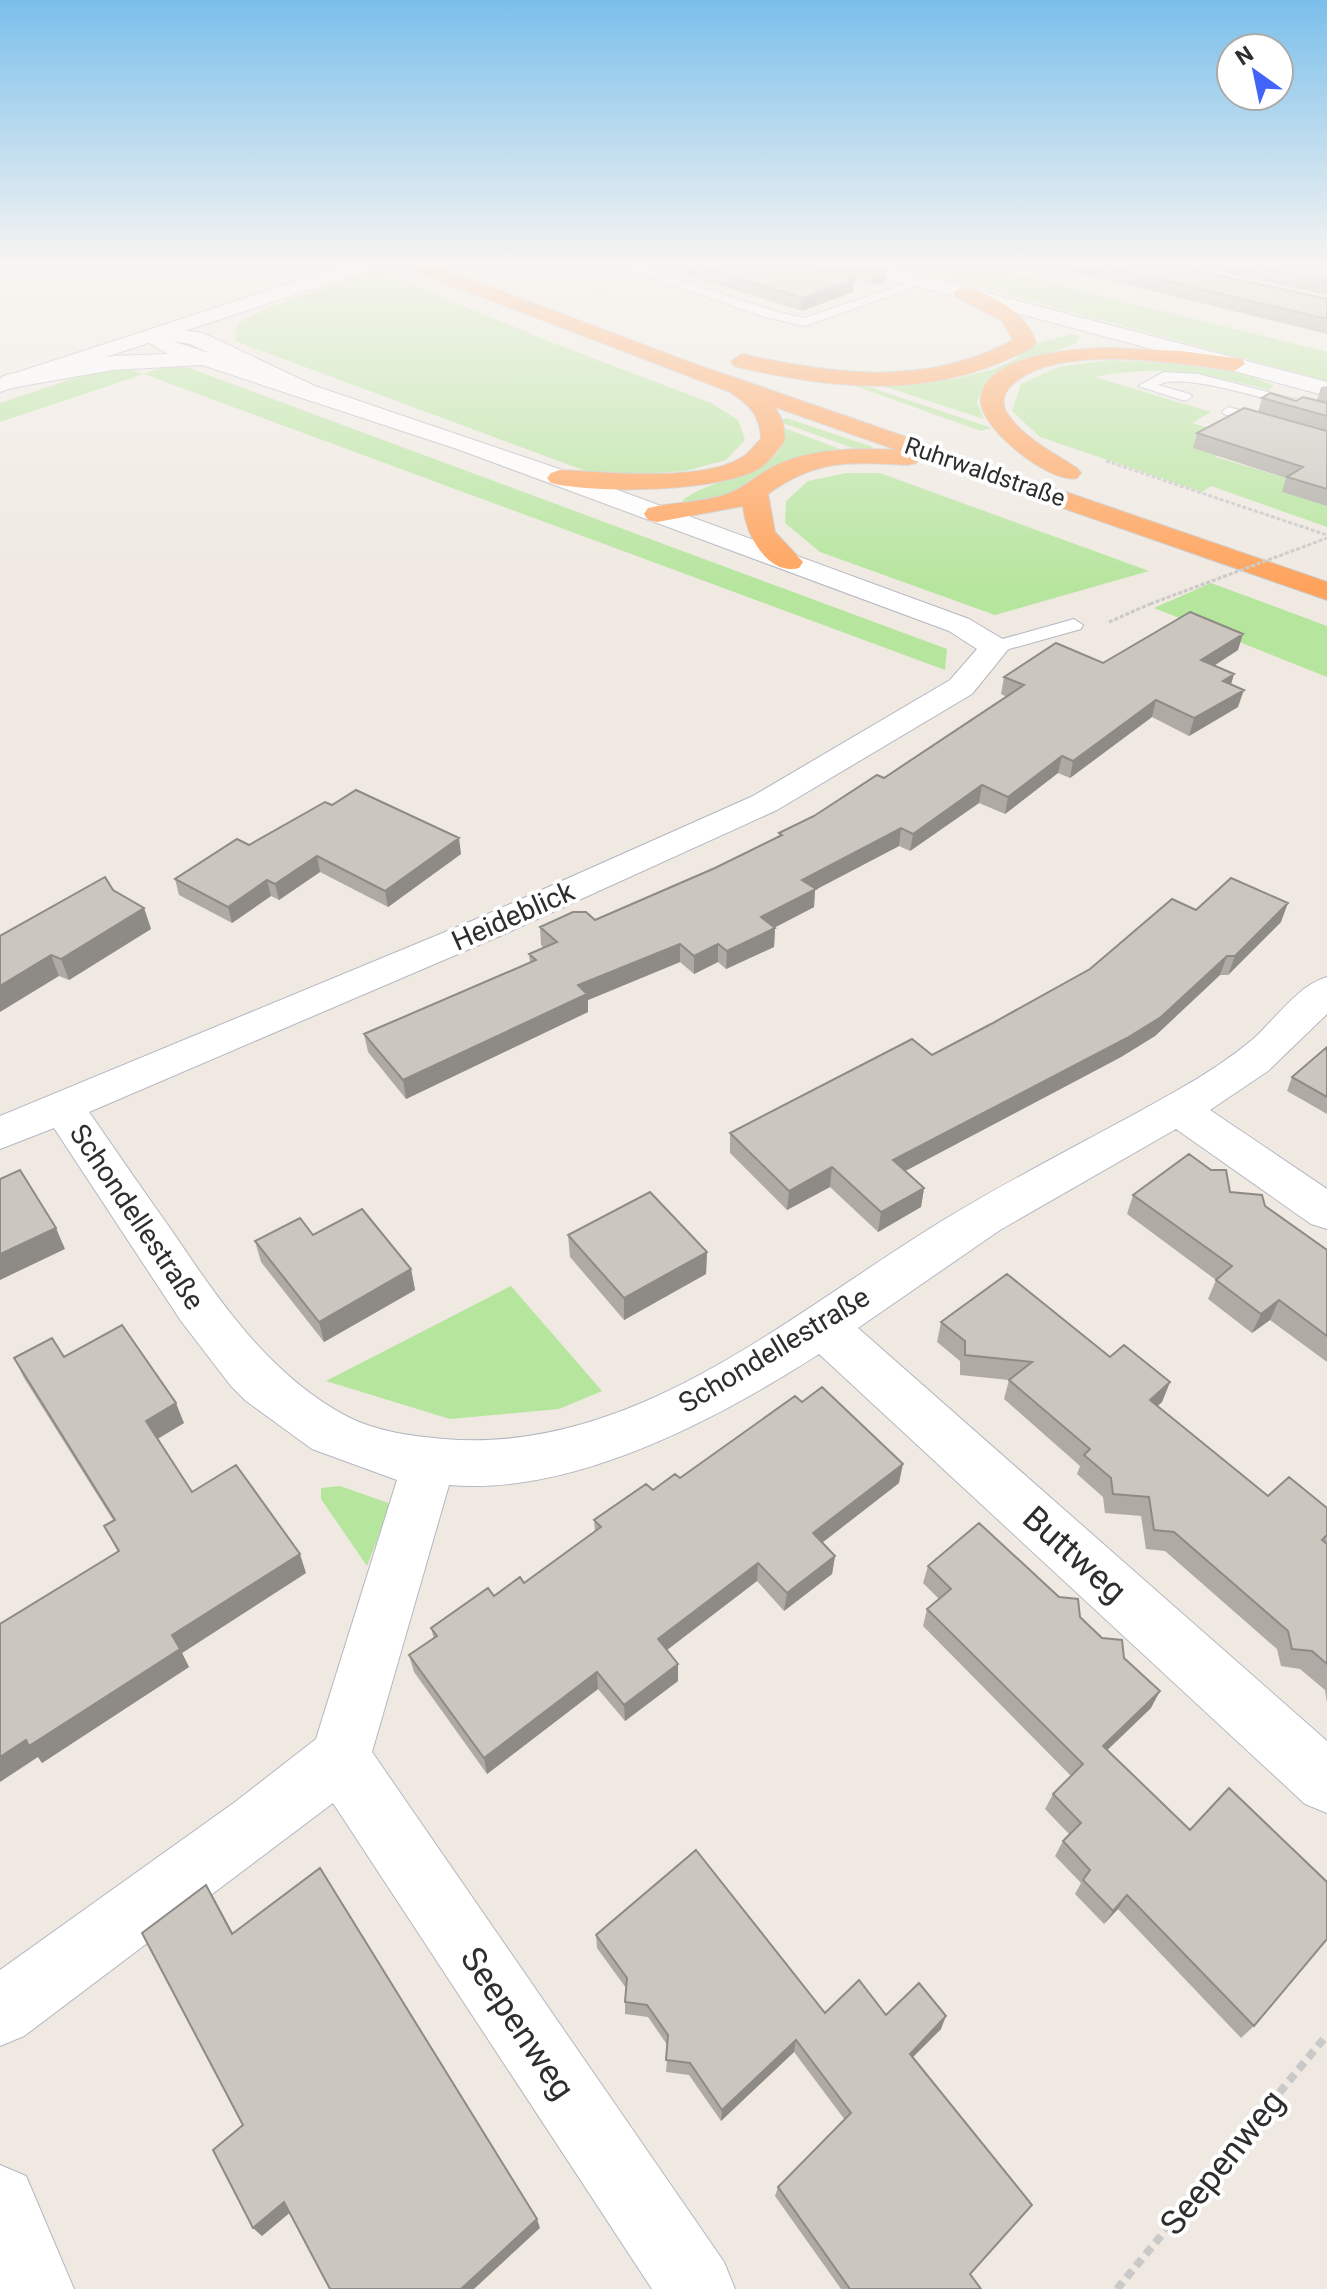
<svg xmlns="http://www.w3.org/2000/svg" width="1327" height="2289" font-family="Roboto,sans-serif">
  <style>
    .green { fill: #b6e59e }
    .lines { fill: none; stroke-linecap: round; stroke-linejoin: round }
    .lane-casing { stroke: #b4b7c1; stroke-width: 2 }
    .street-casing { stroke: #b4b7c1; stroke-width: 2 }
    .secondary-casing { stroke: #b4b7c1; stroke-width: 2 }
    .highway-casing { stroke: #c9c9c9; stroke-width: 2 }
    .path-far2 { stroke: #c9c9c9; stroke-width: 2; stroke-dasharray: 3 2; stroke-linecap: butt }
    .path-far1 { stroke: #c9c9c9; stroke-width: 3; stroke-dasharray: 4 2; stroke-linecap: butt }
    .path { stroke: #c9c9c9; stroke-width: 8; stroke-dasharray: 9 6; stroke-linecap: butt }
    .lane { fill: #fff; fill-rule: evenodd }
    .street { fill: #fff; fill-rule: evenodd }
    .secondary { fill: #fff; fill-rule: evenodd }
    .highway { fill: #ffa35c; fill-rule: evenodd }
    .path-bridge { stroke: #c9c9c9; stroke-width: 3; stroke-dasharray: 4 2; stroke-linecap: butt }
    .wall { fill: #afaba4 }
    .shaded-wall { fill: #8e8b86 }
    .building { fill: #cbc7bf; stroke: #8e8b86; stroke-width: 2 }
    .labels { text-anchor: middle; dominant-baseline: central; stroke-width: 8; stroke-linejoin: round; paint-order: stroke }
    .far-street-label { font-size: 24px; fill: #2e2e2e; stroke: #fff }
    .street-label { font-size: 28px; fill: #2e2e2e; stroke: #fff }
    .near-street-label { font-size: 34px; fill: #2e2e2e; stroke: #fff }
  </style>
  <rect width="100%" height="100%" fill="#efe9e1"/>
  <!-- green -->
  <path class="green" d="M901,266H983L1327,352V381Z
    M378,270L543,339L711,403L738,420L745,440L726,460L685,471L602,477L235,341L238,323L274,305Z
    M1072,334L1080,336L1076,343C1042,360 989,360 977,403L984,419L874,383L954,379L995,369L1016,359L1031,345Z
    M1111,360C1164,364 1225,362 1274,386L1268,390C1210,374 1154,364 1095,377L1211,412L1192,423L1222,432L1216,457L1299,482L1283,492L1327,506V527L1211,486L1202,492L1040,437L1012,411L1021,384L1058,367Z
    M117,364L143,374L166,366L189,368L947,649L945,670L144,374L0,422V403Z
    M854,382L992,428L981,431L847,383Z
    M786,418L873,447V449L864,452L780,422Z
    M784,428L848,452C825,456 796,458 774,467C746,478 715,514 682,501C708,476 791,476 784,428Z
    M847,473H880L1149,571L995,615L820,552L785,523L786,501L808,481Z
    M1211,583L1327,626V677L1154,608Z
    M511,1286L602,1391L559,1409L450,1419L326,1381Z
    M340,1486L391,1504L367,1566L321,1499V1488Z"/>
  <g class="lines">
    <!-- lane casing -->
    <g class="lane-casing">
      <path id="lane" d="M619,266H636L774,311L804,318L919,279L929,282L805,326L765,317Z
        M1164,372L1198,374L1327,407V416C1292,408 1186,370 1158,385L1190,394L1192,397L1185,401L1138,386Z
        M1229,407L1327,435V445L1224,414L1222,411Z
        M1074,619L1083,625L1081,629L995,653L985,647L988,643Z"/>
    </g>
    <!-- street casing -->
    <g class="street-casing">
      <path id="street" d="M1244,266H1280L1277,270L1212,284L1202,278L1205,274Z
        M158,327L203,333L315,386L574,474L969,619L1006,641L1010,647L972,694L777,810L500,936L89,1112C117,1152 144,1192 172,1231C220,1302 270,1376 348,1417C378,1432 411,1436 444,1439C632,1455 788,1316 937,1224C1015,1176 1097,1136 1176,1091C1203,1076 1229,1059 1252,1040C1275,1020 1298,985 1327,977V1014L1268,1071L1210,1110L1327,1189V1229L1311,1224L1176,1129L1000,1230L858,1328L1327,1741V1813L1305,1804L819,1354C718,1419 573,1496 449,1485L372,1752L724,2262L735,2289H652L333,1803L24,2036L0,2046V1970L235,1802L316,1739L397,1480L312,1449L246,1401L231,1386L181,1321L54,1128L0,1149V1116L474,920L753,796L950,680L977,649L949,631L457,449L202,365L113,370L11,388L0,381L3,376L11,374L113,356L168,354L148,342L147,333ZM173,341L190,344L212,354L175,342Z
        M0,2165L26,2176L74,2289H0Z"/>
    </g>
    <!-- secondary casing -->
    <g class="secondary-casing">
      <path id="secondary" d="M344,266H372L369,270L0,392V378Z
        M854,266H885L1327,382V396L857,270Z"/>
    </g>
    <!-- highway casing -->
    <g class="highway-casing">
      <path id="highway" d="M409,266H435L689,362L1327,582V600L919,458L916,463L907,465C850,462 816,459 768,494L775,532L803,562L799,568C767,576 745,533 743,506L657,522L648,520L644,514L648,508C674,502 701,503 727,494C747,487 761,471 781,463C817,448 859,448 897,450L775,407L783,422L785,440C779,449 769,462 760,468C722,492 595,494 551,483L547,478L551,473L560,470C606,472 705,483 744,456C750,452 755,444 761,439C760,414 749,405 730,392L412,270Z
        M963,287C993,294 1025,312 1036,342L1033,347C936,400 838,391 734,366L731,361L742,354C836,375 925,387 1013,340L1002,321L956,297L953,293Z
        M1108,348L1180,351L1242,359L1245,364L1234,371C1177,363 1058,343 1013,384C1003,393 1000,404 1009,416C1024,438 1054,453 1077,468L1081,473L1077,478C1051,485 974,425 981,396C990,353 1074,349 1108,348Z"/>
    </g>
    <!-- path-far2 -->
    <path class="path-far2" d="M529,266L607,294"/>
    <!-- path-far1 -->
    <path class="path-far1" d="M1106,461L1327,535
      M1109,622L1150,604"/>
    <!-- path -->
    <path class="path" d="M1117,2289L1327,2035"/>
    <!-- lane -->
    <use href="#lane" class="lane"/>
    <!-- street -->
    <use href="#street" class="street"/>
    <!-- secondary -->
    <use href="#secondary" class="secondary"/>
    <!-- highway -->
    <use href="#highway" class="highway"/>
    <!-- path-bridge -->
    <path class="path-bridge" d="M1150,604L1327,538"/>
  </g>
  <!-- wall -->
  <path class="wall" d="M687,266H806L853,292L802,311L687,275Z
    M809,266H877L885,281L874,285Z
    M895,266H926L913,270Z
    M1048,266H1176L1327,299V334Z
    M1195,266H1327V295Z
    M1327,386V506L1282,492L1286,478L1193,448L1197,433L1258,412L1262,398L1296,401L1317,400L1321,387Z
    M1238,650L1214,666L1234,674L1231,684L1238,707L1189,736L1152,717L1070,778L1058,773L1005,814L979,803L910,851L899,846L815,890L814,907L774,928H775L774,947L726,969L718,962L694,974L680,962L588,1000V1012L406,1099L368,1052L364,1034L530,963L529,954L544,948L541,945L540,927L595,920L715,868L779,836V833L814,816L884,778L1007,697L1001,694L1004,677L1103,663Z
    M249,845L461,854L388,907L320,872L279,900L271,896L232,923L179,895L175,879Z
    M113,890L144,908L151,929L69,980L59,976L0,936Z
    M1196,910L1281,922L1228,975H1220L1155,1036L1121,1057L905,1171L924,1188L921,1207L878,1232L830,1187L787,1210L730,1153V1133L932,1055L991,1024Z
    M1327,1047V1114L1287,1091L1292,1077Z
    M1230,1192L1265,1206L1327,1250V1362L1270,1320L1252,1333L1208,1299L1216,1280L1127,1214L1133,1195Z
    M313,1235L411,1269L415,1290L324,1342L261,1262L255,1241Z
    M568,1235L707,1252L706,1274L624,1320L570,1257Z
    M941,1322L1110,1357L1170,1382L1162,1402L1157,1406L1268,1496L1327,1508V1702L1325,1690L1300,1669L1281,1666L1277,1649L1165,1551L1146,1549L1141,1516L1105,1513L1103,1497L1077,1474L1080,1466L1004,1399L1009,1380L960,1375V1361L937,1342Z
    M64,1357L184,1423L158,1439L192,1492L306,1573L182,1653L189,1667L42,1763L38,1757L118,1552L104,1526L113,1520L24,1378L14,1358Z
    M680,1478L899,1483L822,1543L835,1556L832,1574L784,1611L757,1581L666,1650L678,1664V1681L625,1721L598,1689L487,1774L414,1672L409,1655L434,1639L431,1628L494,1596L524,1583L595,1532L594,1520Z
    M928,1566L1080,1617L1124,1658L1151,1708L1107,1750L1254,2026L1241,2038L1118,1909L1104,1924L1075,1894L1081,1883L1055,1856L1063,1841L1069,1834L1045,1809L1053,1794L1071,1776L923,1626L927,1609L939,1599L923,1583Z
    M596,1935L825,2013L886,2015L941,2029L912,2058L970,2274L981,2289H841L775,2196L778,2187L845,2120L794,2052L721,2121L689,2075L666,2072L668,2046L648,2017L625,2014V2002L626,1988L597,1948Z"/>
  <!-- shaded-wall -->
  <path class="shaded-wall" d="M914,266H926L913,270Z
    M886,268L885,281L874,285L875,272Z
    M854,280L853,292L802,311L803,298Z
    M1243,634L1238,650L1196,677L1201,660Z
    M1234,674L1229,691L1223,681Z
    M1244,690L1238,707L1189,736L1194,718Z
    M1156,700L1152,717L1070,778L1073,761Z
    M1062,756L1058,773L1005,814L1008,797Z
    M982,785L979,803L910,851L913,834Z
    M901,828L899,846L815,890L814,907L760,935L761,917L802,880Z
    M459,838L461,854L388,907L385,891Z
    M317,856L320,872L279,900L275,884Z
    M267,880L271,896L232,923L228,907Z
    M1288,903L1281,922L1228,975L1235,956Z
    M144,908L151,929L69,980L61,959Z
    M775,928L774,947L726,969L727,951Z
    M680,944V962L588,1000V1012L406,1099L403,1080L578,985Z
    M718,944V962L694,974V956Z
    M51,955L59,976L0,1012V986Z
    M1227,956L1220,975L1155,1036L1121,1057L890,1179L893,1160Z
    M832,1167L830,1187L787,1210L789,1191Z
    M924,1188L921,1207L878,1232L881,1212Z
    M56,1228L65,1249L0,1280V1254Z
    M707,1252L706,1274L624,1320V1298Z
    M411,1269L415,1290L324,1342L319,1322Z
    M1279,1300L1270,1320L1252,1333L1261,1314Z
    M1170,1382L1162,1402L1142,1420L1150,1400Z
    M176,1403L184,1423L155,1440L146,1421Z
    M903,1464L899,1483L810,1552L813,1533Z
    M300,1554L306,1573L182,1653L189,1667L42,1763L38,1757L0,1782V1757L172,1635Z
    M835,1556L832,1574L784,1611L787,1593Z
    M758,1563L757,1581L658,1657V1639Z
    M678,1664V1681L625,1721L624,1705Z
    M597,1672L598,1689L487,1774L484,1758Z
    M1160,1691L1151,1708L1095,1762L1103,1746Z
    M206,1885L215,1900L241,1948L232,1934Z
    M1127,1895L1118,1909L1104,1924L1113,1911Z
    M946,2016L941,2029L904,2066L910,2054Z
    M796,2040L794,2052L721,2121L722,2110Z
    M284,2202L292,2211L262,2236L253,2228Z
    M537,2219L540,2228L474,2289H461Z"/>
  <!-- building -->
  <path class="building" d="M696,266H806L854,280L803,298Z
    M853,266H877L886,268L875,272Z
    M1103,266H1176L1327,299V319Z
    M1255,266H1327V281Z
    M1270,393L1296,401L1303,397L1327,403V416L1262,398Z
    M1244,408L1327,431V489L1287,477L1303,467L1197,433Z
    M1190,612L1243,634L1201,660L1234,674L1223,681L1244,690L1194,718L1156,700L1073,761L1062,756L1008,797L982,785L913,834L901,828L802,880L816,889L761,917L775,928L727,951L718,944L694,956L680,944L578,985L587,994L403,1080L364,1034L536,960L529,954L557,942L540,927L573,912H586L595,920L715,868L782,835L779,833L814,816L877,775L884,778L1024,685L1004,677L1056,643L1103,663Z
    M356,790L459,838L385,891L317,856L275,884L267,880L228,907L175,879L237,839L249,845L325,802L332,805Z
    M105,877L113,890L144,908L61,959L51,955L0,986V936Z
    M1231,878L1288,903L1235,956H1227L1161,1017L1127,1038L893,1160L924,1188L881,1212L832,1167L789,1191L730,1133L912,1039L932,1055L991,1024L1090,969L1172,899L1196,910Z
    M1327,1047V1097L1292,1077Z
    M1189,1154L1211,1170H1226L1230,1192L1262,1195L1265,1206L1327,1250V1336L1279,1300L1261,1314L1216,1280L1232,1266L1133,1195Z
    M20,1170L56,1228L0,1254V1179Z
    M650,1192L707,1252L624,1298L568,1235Z
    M362,1209L411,1269L319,1322L255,1241L300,1218L313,1235Z
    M1007,1274L1110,1357L1124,1345L1170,1382L1150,1400L1268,1496L1289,1477L1327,1508V1535L1322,1540L1327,1544V1664L1312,1651L1292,1649L1288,1631L1174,1532L1154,1530L1149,1497L1113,1494L1111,1478L1084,1455L1090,1449L1009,1380L1032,1362L965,1355V1341L941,1322Z
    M122,1325L176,1403L146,1421L192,1492L236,1465L300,1554L172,1635L180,1649L29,1746L26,1740L0,1757V1624L119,1551L104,1526L115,1520L14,1358L52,1338L64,1357Z
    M822,1387L903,1464L813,1533L835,1556L787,1593L758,1563L658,1639L678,1664L624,1705L597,1672L484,1758L409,1655L437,1636L431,1628L488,1588L494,1596L520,1577L524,1583L601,1527L594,1520L646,1484L653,1490L675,1474L680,1478L795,1396L802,1402Z
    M979,1523L1059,1597L1078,1599L1080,1617L1102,1638L1122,1640L1124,1658L1160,1691L1103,1746L1190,1830L1229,1788L1327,1882V1939L1254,2026L1127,1895L1113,1911L1083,1880L1090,1870L1063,1841L1081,1823L1053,1794L1083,1764L927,1609L951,1589L928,1566Z
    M696,1850L825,2013L859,1980L886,2015L919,1983L946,2016L910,2054L1032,2205L970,2274L981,2289H850L778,2187L851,2113L796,2040L722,2110L690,2063L666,2060L668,2035L647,2005L625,2002L627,1978L596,1935Z
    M320,1868L537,2219L461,2289H330L284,2202L253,2228L213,2150L243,2125L142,1933L206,1885L232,1934Z"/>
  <!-- sky -->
  <linearGradient id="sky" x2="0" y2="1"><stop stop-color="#7abfeb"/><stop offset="0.45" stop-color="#f8f5f2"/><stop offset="1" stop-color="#f8f5f2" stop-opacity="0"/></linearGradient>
  <rect width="1327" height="586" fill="url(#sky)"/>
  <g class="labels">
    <!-- far-street labels -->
    <g class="far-street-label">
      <text transform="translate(985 472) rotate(19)">Ruhrwaldstraße</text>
    </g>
    <!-- street labels -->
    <g class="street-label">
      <text transform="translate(513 916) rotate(-24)">Heideblick</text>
      <text transform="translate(137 1217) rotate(56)">Schondellestraße</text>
      <text transform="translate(774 1350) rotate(-31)">Schondellestraße</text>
    </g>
    <!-- near-street labels -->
    <g class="near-street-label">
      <text transform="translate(1075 1554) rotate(42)">Buttweg</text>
      <text transform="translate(518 2023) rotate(56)">Seepenweg</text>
      <text transform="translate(1222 2162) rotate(-51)">Seepenweg</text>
    </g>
  </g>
  <!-- north arrow -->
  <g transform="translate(1255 72) rotate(327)"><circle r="38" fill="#ffffff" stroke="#ababab" stroke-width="2"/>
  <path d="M0-6L14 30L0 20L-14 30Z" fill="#4264fb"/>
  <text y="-12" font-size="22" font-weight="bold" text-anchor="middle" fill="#2e2e2e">N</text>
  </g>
</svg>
